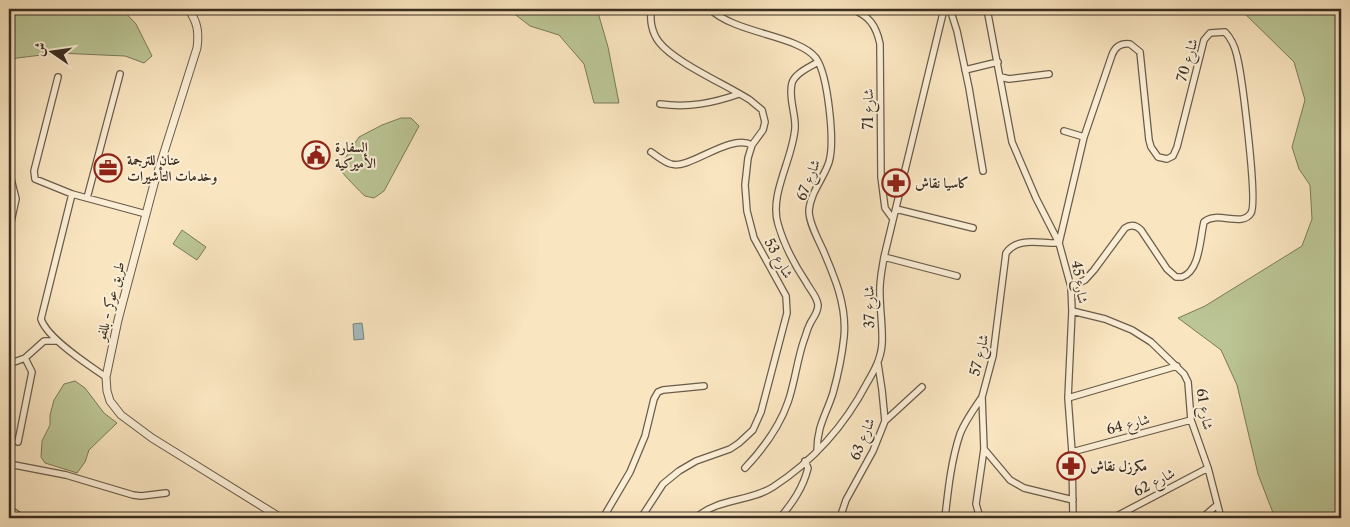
<svg xmlns="http://www.w3.org/2000/svg" width="1350" height="527" font-family="'Libre Caslon Text',Amiri,serif">
  <style>
    .green { fill: #bbc595; stroke: #7b7a5b }
    .water { fill: #a4bcbe; stroke: #7a837f }
    .lines { fill: none; stroke-linecap: round; stroke-linejoin: round }
    .minor-casing { stroke: #6a5c49; stroke-width: 8 }
    .tertiary-casing { stroke: #6a5c49; stroke-width: 9 }
    .minor { stroke: #fbeed6; stroke-width: 5.5 }
    .tertiary { stroke: #fbeed6; stroke-width: 7 }
    .labels { text-anchor: middle; dominant-baseline: central; stroke-width: 4; stroke-linejoin: round; paint-order: stroke }
    .street-label { font-size: 14px; fill: #3b2e21; stroke: #fbeed6 }
    .poi-label { font-size: 14px; font-weight: bold; fill: #3b2e21; stroke: #fbeed6; text-anchor: start }
  </style>
  <rect width="100%" height="100%" fill="#f9e5c0"/>
  <filter id="stains"><feTurbulence type="fractalNoise" baseFrequency=".004" numOctaves="4"/><feColorMatrix values="0 0 0 0 .2 0 0 0 0 .09 0 0 0 0 .02 0 0 0 .5 -.17"/></filter>
  <radialGradient id="worn" r=".72"><stop offset=".6" stop-color="#630" stop-opacity="0"/><stop offset="1" stop-color="#630" stop-opacity=".3"/></radialGradient>
  <!-- green -->
  <path class="green" d="M9,9H122L136,24L152,56L144,63L125,56L58,53L9,59Z
    M508,9H597L608,47L619,103H594L584,64L559,35L530,26Z
    M1240,9H1341V518H1275L1258,474L1237,385L1221,350L1178,318L1205,306L1302,246L1312,219L1310,185L1299,169L1292,147L1305,100L1294,62Z
    M401,118H411L419,126L384,191L374,198C371,197 368,197 365,196C362,194 341,172 339,168L359,137L382,125Z
    M182,230L206,247L197,260L173,244Z
    M75,381L85,388L104,413L117,423L89,450L85,462L77,473L45,463L41,457L42,441L50,425V415L54,400L64,384Z"/>
  <!-- water -->
  <path class="water" d="M362,323L364,339L354,340L353,324Z"/>
  <g class="lines">
    <!-- minor casing -->
    <g class="minor-casing">
      <path id="minor" d="M710,9C736,34 798,35 816,58C828,75 835,142 829,162C824,178 810,193 809,211C809,223 818,239 823,250C835,278 847,306 844,337C842,356 838,375 833,393C826,415 817,426 817,451
        M852,9C869,16 876,25 880,44L881,177L885,208L893,219
        M950,9L957,31L969,88L983,171
        M987,9L1012,142L1036,198L1059,243L1071,287L1072,311L1068,398L1072,452L1073,518
        M965,70L998,62
        M58,77L34,171L35,179L72,194L146,214
        M1001,77L1009,79L1049,74
        M660,104C689,108 713,103 739,94
        M1064,131L1084,137
        M651,152C657,156 664,162 671,164C690,170 729,133 752,145
        M9,171L16,199L9,231
        M72,194L41,319C47,338 88,365 106,377
        M87,198L120,74
        M896,209L973,228
        M884,257L957,276
        M1072,311L1105,319L1132,330L1151,342L1184,374L1188,382L1191,420L1208,468L1221,518
        M9,364L25,358L44,341H57
        M1068,398L1177,366
        M885,421L922,387
        M18,442L32,372L25,358
        M984,449L1010,480L1024,488L1073,500
        M1072,452L1191,420
        M9,464L66,475L133,495L141,496L166,493
        M745,468C763,449 779,428 788,402C795,382 797,360 804,340C806,335 807,330 809,326C812,318 818,314 818,305C817,296 810,290 806,282C794,264 784,245 778,224C769,194 793,159 795,128C796,114 788,97 792,83C795,73 810,67 818,62
        M9,509L23,518
        M603,518L630,472L645,436L654,399L658,392L663,390L704,386
        M641,518L663,484L679,471L696,461L730,449L739,443L753,430L761,412L787,313L786,296L754,238L747,211L745,185L748,158L752,145L763,130L765,122L762,110L750,100C727,85 674,62 659,42C652,33 649,19 652,9
        M696,518C717,498 750,502 773,487C813,461 845,425 867,383C874,371 881,359 882,344C883,328 880,311 880,295C879,282 882,270 884,257L944,9
        M780,518C793,502 803,488 808,468L805,461
        M840,518L846,500L873,451L885,421L882,390L878,364
        M945,518C948,491 951,461 960,434C965,421 974,409 982,397
        M980,518L976,504L984,449L982,397L993,356L1006,253C1018,236 1041,244 1059,243L1084,137L1112,55C1115,47 1120,43 1130,44L1140,52L1149,140L1151,147L1158,157L1167,159L1173,156L1177,147L1204,40L1210,33L1225,32C1232,39 1235,47 1237,56C1242,76 1258,202 1251,213C1242,228 1217,210 1204,222C1200,238 1200,271 1182,277H1176L1167,269L1141,230C1136,225 1131,224 1125,228L1094,270L1085,280L1071,287
        M1113,518L1208,468
        M1202,518L1217,505"/>
    </g>
    <!-- tertiary casing -->
    <g class="tertiary-casing">
      <path id="tertiary" d="M188,9C198,22 199,33 197,48L154,184L118,320L106,377L107,391L110,401L121,415L152,438L281,518"/>
    </g>
    <!-- minor -->
    <use href="#minor" class="minor"/>
    <!-- tertiary -->
    <use href="#tertiary" class="tertiary"/>
  </g>
  <!-- icons -->
  <defs>
    <g id="civic-ring" transform="scale(1.4375)"><circle r="9.5" fill="#fbeed6" stroke="#8f2418" stroke-width="1.5"/><path d="M-.6-6.5H3V-4.5H.6V-3L4-1V1h2V6H-6V1h2V-1L-.6-3ZM-1.2 2.5V6h2.4V2.5Z" fill="#8f2418"/></g>
    <g id="office-ring" transform="scale(1.4375)"><circle r="9.5" fill="#fbeed6" stroke="#8f2418" stroke-width="1.5"/><path d="M-6-3h4V-5.5h4V-3h4V5H-6ZM-1-4.5V-3h2v-1.5ZM-6 0V1H6V0Z" fill="#8f2418"/></g>
    <g id="pharmacy-ring" transform="scale(1.4375)"><circle r="9.5" fill="#fbeed6" stroke="#8f2418" stroke-width="1.5"/><path d="M-2-6h4v4h4v4h-4v4h-4v-4h-4v-4h4Z" fill="#8f2418"/></g>
  </defs>
  <g fill-rule="evenodd">
    <use href="#civic-ring" x="316" y="155"/>
    <use href="#office-ring" x="108" y="168"/>
    <use href="#pharmacy-ring" x="896" y="183"/>
    <use href="#pharmacy-ring" x="1071" y="466"/>
  </g>
  <g class="labels">
    <!-- street labels -->
    <g class="street-label">
      <text transform="translate(1187 60) rotate(-74)">شارع 70</text>
      <text transform="translate(868 109) rotate(-90)">شارع 71</text>
      <text transform="translate(808 180) rotate(-69)">شارع 67</text>
      <text transform="translate(779 258) rotate(61)">شارع 53</text>
      <text transform="translate(1080 282) rotate(81)">شارع 45</text>
      <text transform="translate(110 301) rotate(-76)">طريق عوكر - بللفو</text>
      <text transform="translate(869 307) rotate(-91)">شارع 37</text>
      <text transform="translate(979 355) rotate(-77)">شارع 57</text>
      <text transform="translate(1205 409) rotate(80)">شارع 61</text>
      <text transform="translate(1128 424) rotate(-15)">شارع 64</text>
      <text transform="translate(862 439) rotate(-68)">شارع 63</text>
      <text transform="translate(1154 482) rotate(-28)">شارع 62</text>
    </g>
    <!-- poi labels -->
    <g class="poi-label">
      <text x="335" y="147">السفارة<tspan x="335" dy="16">الأميركية</tspan></text>
      <text x="127" y="160">عنان للترجمة<tspan x="127" dy="16">وخدمات التأشيرات</tspan></text>
      <text x="915" y="183">كاسيا نقاش</text>
      <text x="1090" y="466">مكرزل نقاش</text>
    </g>
  </g>
  <!-- margin -->
  <rect width="1350" height="527" fill="none" stroke="#f9e5c0" stroke-width="30"/>
  <rect x="10" y="10" width="1330" height="507" fill="none" stroke="#3b2e21" stroke-width="2.5"/>
  <rect x="15" y="15" width="1320" height="497" fill="none" stroke="#3b2e21"/>
  <!-- north arrow -->
  <g transform="translate(52 52) rotate(283)" stroke="#fbeed6" stroke-width="4" paint-order="stroke">
  <path d="M0-4L9 19L0 12L-9 19Z" fill="#3b2e21"/>
  <text y="-8" font-size="14" font-weight="bold" text-anchor="middle" fill="#3b2e21">ش</text>
  </g>
  <rect width="100%" height="100%" filter="url(#stains)"/>
  <rect width="100%" height="100%" fill="url(#worn)"/>
</svg>
